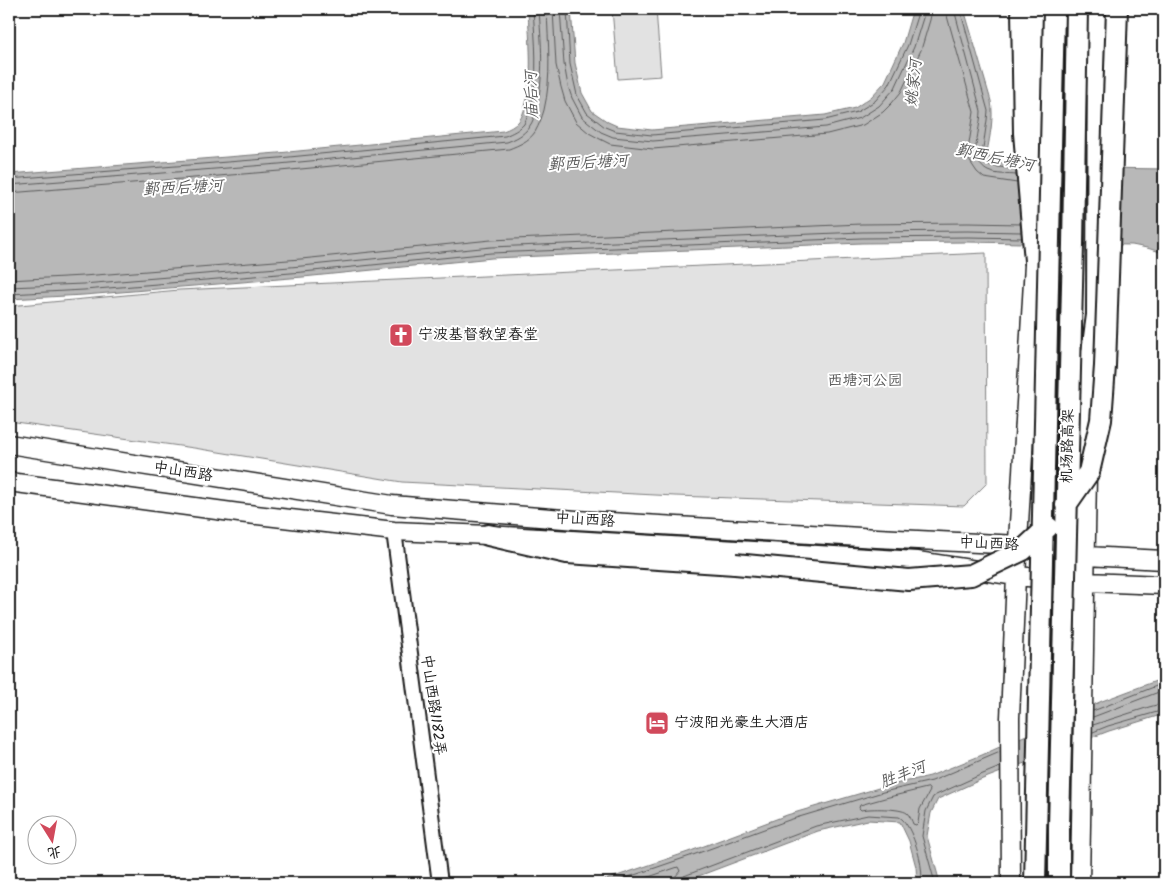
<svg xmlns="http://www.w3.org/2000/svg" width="1173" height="892" font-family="Kalam,'LXGW WenKai TC',sans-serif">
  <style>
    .green { fill: #e2e2e2; stroke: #7f7f7f }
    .water { fill: #b8b8b8; stroke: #7a7a7a }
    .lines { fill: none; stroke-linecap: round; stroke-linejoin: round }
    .shore { stroke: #5a5a5a; stroke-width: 1 }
    .minor-casing { stroke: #1c1c1c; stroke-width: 18 }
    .major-casing { stroke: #1c1c1c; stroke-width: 21 }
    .highway-casing { stroke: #1c1c1c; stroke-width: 24 }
    .minor { stroke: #fff; stroke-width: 14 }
    .major { stroke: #fff; stroke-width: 18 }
    .highway { stroke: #fff; stroke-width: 20 }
    .highway-bridge-casing { stroke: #1c1c1c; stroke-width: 24; stroke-linecap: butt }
    .highway-bridge { stroke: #fff; stroke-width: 20 }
    .labels { text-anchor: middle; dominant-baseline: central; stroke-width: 4; stroke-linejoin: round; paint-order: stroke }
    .poi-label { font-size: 15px; fill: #1c1c1c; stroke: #fff; text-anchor: start }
    .park-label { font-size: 15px; fill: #575757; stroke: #fff }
    .street-label { font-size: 15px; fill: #1c1c1c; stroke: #fff }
    .water-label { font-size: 16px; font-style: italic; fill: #5a5a5a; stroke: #fff }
  </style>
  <rect width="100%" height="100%" fill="#fff"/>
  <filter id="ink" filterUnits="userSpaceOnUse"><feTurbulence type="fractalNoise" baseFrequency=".02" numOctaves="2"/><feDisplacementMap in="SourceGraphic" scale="10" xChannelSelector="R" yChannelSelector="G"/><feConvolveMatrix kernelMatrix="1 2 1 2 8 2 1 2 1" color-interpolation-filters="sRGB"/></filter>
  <g filter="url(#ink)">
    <!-- green -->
    <path class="green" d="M612,9H656L661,76L618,79Z
      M986,253L987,483L964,506L675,496L402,482L194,448L9,422V306L179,290Z"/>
    <!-- water -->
    <path class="water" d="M528,9H571L575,63L582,93L592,111L608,122L617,126L652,130L825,115L855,108L871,97L885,82L903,43L913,9H964L991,101C994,119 990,135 987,153L992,161L1042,167L1164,169V253L1147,248L1132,245L968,242L862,243L492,258L303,277L84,295L9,299V174L278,153L503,131C509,129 515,126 519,121C522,117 524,111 525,107C534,74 529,42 528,9Z
      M1164,678V714L1109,731L980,780L938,799L931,813L927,836L940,883H917L916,867L909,841L900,822L868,820L818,831L680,883H596L688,852L787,815L882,787L930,776L982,755L1102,701Z"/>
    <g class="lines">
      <!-- shore -->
      <path class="shore" d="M553,9L556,65L561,87L565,101L576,122L589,133L600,139L610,144L653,149L827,134L863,125L883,112L892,103L901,92L921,50L930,20L932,9
        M560,9L564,64L568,86L572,98L582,117L601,132L613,137L653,141L826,127L860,118L879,106L895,88L914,47L923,18L924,9
        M567,9L570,64L577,95L587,113L605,127L615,131L652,135L825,120L857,112L875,101L889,85L908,45L917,16L918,9
        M946,9L947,16L974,112L968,150L969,160L977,172L984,178L1017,183
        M954,9L981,111C981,122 974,147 976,156C977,161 983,169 988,171C996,175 1008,174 1016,175
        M960,9L988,111L987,120L982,155L988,164L991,166L1016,169
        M9,179L279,158L505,136C512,133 519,130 524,124C527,118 529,111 531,105C539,74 535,41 533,9
        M9,185L279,164L507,142C515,139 524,135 529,127C533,122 535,115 536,109C545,76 541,42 539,9
        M9,193L280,171L509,149C519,145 529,141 535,132C539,125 542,117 544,110C552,77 548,43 547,9
        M9,280L83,276L301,259L491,240L861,224L968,223L1021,224
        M9,287L83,284L302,266L491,247L862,232L968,231L1021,232
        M9,294L84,290L303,272L491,253L862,238L968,237L1022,238
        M1093,711L1164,683
        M1093,717L1164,690
        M1093,725L1149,707L1164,703
        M1093,732L1108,726L1164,710
        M928,788L930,791L920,809L918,823L916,825L913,824C912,821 910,816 907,813C900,808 870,808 861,810L859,808L860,805L885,798Z
        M611,883L690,856L789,820L883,792L932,781L1000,752
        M631,883L678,867L680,871L675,877L674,883
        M680,883L681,879L684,876L816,826L868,815L899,817C910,822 920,855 921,867C922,872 922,878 921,883
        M935,883L922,836L926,811L933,797L936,795L978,776L1000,767"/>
      <!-- minor casing -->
      <g class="minor-casing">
        <path id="minor" d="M394,531L440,883"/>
      </g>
      <!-- major casing -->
      <g class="major-casing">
        <path id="major" d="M1087,9L1088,86
          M1036,191L1039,9
          M9,444L392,505L576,520L877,538L1019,545L1086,556L1164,560
          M9,482L239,513L394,531L488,535L917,561L1016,576L1086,582L1164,585
          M1011,883L1010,718L1016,576L1035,247
          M1080,883L1089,359"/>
      </g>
      <!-- highway casing -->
      <g class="highway-casing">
        <path id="highway" d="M1022,9L1024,133L1035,261
          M1089,374L1097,315L1098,9
          M488,535L567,553L735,564"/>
      </g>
      <!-- minor -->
      <use href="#minor" class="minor"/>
      <!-- major -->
      <use href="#major" class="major"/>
      <!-- highway -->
      <use href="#highway" class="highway"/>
      <!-- highway-bridge casing -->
      <g class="highway-bridge-casing">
        <path id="highway-bridge" d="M1066,505L1089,472L1101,420L1105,366L1117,9
          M735,564L909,580L971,575L1023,550L1048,527
          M1035,883L1054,9
          M1059,883V827L1073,244L1077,9"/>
      </g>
      <!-- highway-bridge -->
      <use href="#highway-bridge" class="highway-bridge"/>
    </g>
  </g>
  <!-- icons -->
  <defs>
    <g id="church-square" transform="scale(1.25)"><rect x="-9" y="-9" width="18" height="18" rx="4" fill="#d1495b" stroke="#fff"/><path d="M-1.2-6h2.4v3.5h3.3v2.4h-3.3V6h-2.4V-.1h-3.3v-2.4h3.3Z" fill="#fff"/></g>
    <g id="hotel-square" transform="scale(1.25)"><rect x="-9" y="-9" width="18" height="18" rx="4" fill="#d1495b" stroke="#fff"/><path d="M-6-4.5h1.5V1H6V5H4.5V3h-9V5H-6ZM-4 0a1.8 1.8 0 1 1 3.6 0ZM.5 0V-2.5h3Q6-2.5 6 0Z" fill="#fff"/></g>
  </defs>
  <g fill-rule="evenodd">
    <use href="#church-square" x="401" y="335"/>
    <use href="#hotel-square" x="657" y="723"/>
  </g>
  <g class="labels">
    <!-- poi labels -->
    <g class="poi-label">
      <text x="418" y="335">宁波基督教望春堂</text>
      <text x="674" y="723">宁波阳光豪生大酒店</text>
    </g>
    <!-- park labels -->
    <g class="park-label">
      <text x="865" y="381">西塘河公园</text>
    </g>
    <!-- street labels -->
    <g class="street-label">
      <text transform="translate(1068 446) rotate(-89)">机场路高架</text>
      <text transform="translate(183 472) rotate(9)">中山西路</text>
      <text transform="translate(585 520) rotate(4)">中山西路</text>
      <text transform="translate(989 544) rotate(3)">中山西路</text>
      <text transform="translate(433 705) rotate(82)">中山西路1182弄</text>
    </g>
    <!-- water labels -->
    <g class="water-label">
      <text transform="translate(914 83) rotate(-84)">姚家河</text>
      <text transform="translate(532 95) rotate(-92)">庙后河</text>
      <text transform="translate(995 158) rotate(12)">鄞西后塘河</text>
      <text transform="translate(588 163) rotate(-3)">鄞西后塘河</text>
      <text transform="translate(183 188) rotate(-3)">鄞西后塘河</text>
      <text transform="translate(903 775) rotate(-21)">胜丰河</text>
    </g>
  </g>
  <!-- margin -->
  <rect width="1173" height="892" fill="none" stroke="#fff" stroke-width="30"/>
  <rect x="15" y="15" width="1143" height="862" fill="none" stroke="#1c1c1c" stroke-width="2" filter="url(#ink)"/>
  <!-- north arrow -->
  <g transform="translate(52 840) rotate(169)"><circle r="24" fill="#ffffff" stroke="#a4a4a4"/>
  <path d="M0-4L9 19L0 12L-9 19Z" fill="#d1495b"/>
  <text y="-8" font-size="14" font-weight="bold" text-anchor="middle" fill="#1c1c1c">北</text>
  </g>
</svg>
